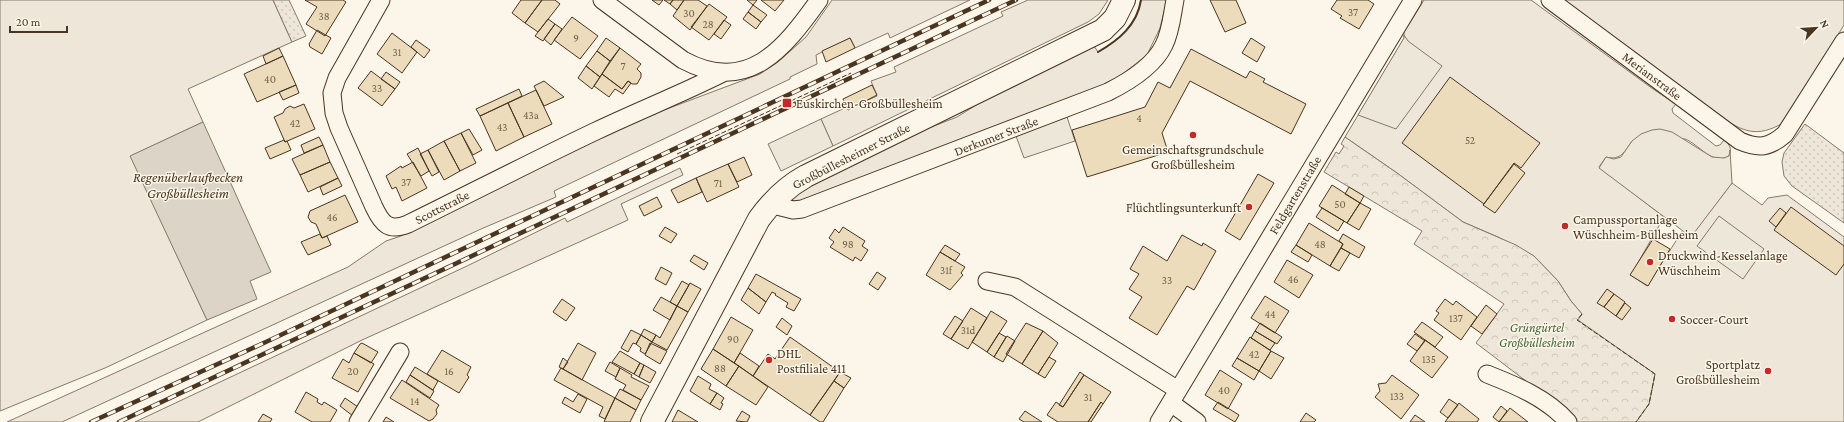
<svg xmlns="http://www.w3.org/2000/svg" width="1844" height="422" font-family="'Crimson Pro',serif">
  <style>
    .grass { fill: #ede6d9; stroke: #887966 }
    .park { fill: url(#park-crowns); stroke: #887966 }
    .garden { fill: url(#garden-dots); stroke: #887966 }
    .parking { fill: #ede7d9; stroke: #887966 }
    .water { fill: #dcd4c6; stroke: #887966 }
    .building { fill: #ecdcbc; stroke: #4a3520 }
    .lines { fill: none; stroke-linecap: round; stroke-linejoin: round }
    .street-casing { stroke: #4a3520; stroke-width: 19 }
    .secondary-casing { stroke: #4a3520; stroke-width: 24 }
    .street { stroke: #fbf6e9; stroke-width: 17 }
    .secondary { stroke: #fbf6e9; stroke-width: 22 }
    .rail-casing { stroke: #4a3520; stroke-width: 4.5 }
    .rail { stroke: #fbf6e9; stroke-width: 3; stroke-dasharray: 9; stroke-linecap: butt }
    .fence { stroke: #4a3520; stroke-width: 1; stroke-dasharray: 5 2; stroke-linecap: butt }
    .wall { stroke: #4a3520; stroke-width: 2 }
    .poi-dot { fill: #c62828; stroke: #fbf6e9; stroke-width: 1.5 }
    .labels { text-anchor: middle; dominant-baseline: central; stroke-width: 3; stroke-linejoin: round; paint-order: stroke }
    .number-label { font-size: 11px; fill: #725f47 }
    .street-label { font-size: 13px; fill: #4a3520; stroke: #fbf6e9 }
    .poi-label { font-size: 13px; fill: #4a3520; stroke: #fbf6e9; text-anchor: start }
    .park-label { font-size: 13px; font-style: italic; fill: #436837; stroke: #fbf6e9 }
    .water-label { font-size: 14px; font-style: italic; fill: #4a3520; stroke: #fbf6e9 }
  </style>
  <defs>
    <pattern id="park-crowns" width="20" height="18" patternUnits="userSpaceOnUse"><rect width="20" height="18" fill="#ede6d9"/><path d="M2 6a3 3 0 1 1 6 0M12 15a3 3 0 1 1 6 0" fill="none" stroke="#cdc6ba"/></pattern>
    <pattern id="garden-dots" width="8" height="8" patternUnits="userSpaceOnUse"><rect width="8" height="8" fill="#ede6d9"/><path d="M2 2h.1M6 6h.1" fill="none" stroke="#cdc6ba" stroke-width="1.8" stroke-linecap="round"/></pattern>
  </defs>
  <rect width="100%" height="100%" fill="#fbf6e9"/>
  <!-- grass -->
  <path class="grass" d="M0,0H273L292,42L188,89L203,122L131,156L207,320L105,368L0,411Z
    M832,0H970L890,38L888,33L855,48L850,38L816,55L817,64L790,77V79L554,191L556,197L481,229L62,422H7L348,267L386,241L401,236L481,196L640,119L760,74L778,62L806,37Z
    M1028,0H1108L1099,14L1088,22L833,146L821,119L847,107L848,109L877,96L871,81L896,72L894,67L1003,16L1001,12Z
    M1141,0H1167L1160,28L1147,55L1111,83L794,203L791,199L798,192L921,131L957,117L992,95L1094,46L1098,52C1119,40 1137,25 1141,0Z
    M1424,0H1531L1653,89L1676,104L1672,109L1673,113L1716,146L1720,145L1724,140C1730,145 1732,148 1729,156C1712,166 1699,144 1685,139C1679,137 1642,140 1632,141C1625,151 1621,161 1606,157L1599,167L1664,217L1631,275L1647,286L1683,230L1691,236L1732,183L1762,205L1768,198L1787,195L1844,237V422H1636L1649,404L1655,374L1577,320L1582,314L1571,301L1558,281L1534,256L1498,237L1463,222L1397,173L1345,137L1400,45L1404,38V32Z
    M1563,0H1844V25L1783,123C1757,138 1743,132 1720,116Z
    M680,168L683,175L621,204L628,220L362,340L198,422H135L467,266L565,218L567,222Z"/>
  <!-- park -->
  <path class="park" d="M1345,137L1397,173L1463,222L1516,245L1534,256L1558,281L1571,301L1582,314L1578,320L1655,374L1649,404L1636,422H1576L1564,410L1476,343L1504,304L1414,244L1422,231L1324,172L1336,152L1339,154L1344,146L1341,144Z"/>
  <!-- garden -->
  <path class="garden" d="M273,0H289L306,36L292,42Z
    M1805,124L1844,153V223L1792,186L1784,176L1782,162L1784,153Z"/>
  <!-- parking -->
  <path class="parking" d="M1404,35L1408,41L1442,66L1396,129L1358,115L1404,38Z
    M1067,117L1075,141L1024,158L1016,136Z
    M821,119L833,146L781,171L768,144Z
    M1660,129L1672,132L1712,157L1724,158L1729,156L1730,150L1732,183L1691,237L1599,168L1606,157L1614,159L1621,157L1632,141L1641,134L1652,130Z
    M1719,216L1764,249L1743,279L1697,246Z"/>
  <!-- water -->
  <path class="water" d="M203,122L271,272L250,281L257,299L207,320L130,156Z"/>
  <!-- building -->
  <path class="building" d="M305,0H343L346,2L325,36L306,24L317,7Z
    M521,0H542L525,23L512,13Z
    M542,0H555L560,4L538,32L525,23Z
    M652,0H663L659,5Z
    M664,0H673L670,4Z
    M673,0H684L677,10L670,4Z
    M684,0H698L707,6L690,30L673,16Z
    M747,0H757L753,5Z
    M761,0H784L775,11Z
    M1210,0H1236L1246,23L1225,32Z
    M1337,0H1368L1374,4L1359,29L1340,18L1342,16L1331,9Z
    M709,4L727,17L709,40L691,27Z
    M753,5L767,15L761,22L748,12Z
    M748,12L761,22L756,29L743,19Z
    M572,17L598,36L580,59L554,40Z
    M548,19L555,24L543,41L535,36Z
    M724,20L731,25L721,39L714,34Z
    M555,24L562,29L551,45L544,39Z
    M317,30L331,38L322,54L310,47L309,44Z
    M392,33L417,52L402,73L377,54Z
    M606,38L620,48L610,61L597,51Z
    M850,38L855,48L826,62L822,51Z
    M1251,38L1265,47L1257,62L1242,53Z
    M416,40L430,50L424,58L411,47Z
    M279,48L283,56L266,64L263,56Z
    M620,48L641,64L637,69L641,73V77L637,84H632L628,81L622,89L602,74Z
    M1191,49L1246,78L1250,71L1265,79L1263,82L1306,104L1291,134L1190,81L1162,133L1168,152L1087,177L1072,130L1145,107L1158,82L1170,88Z
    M597,51L610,61L600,77L586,66Z
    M283,56L296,85L257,102L244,74Z
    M586,66L600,77L592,89L578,78Z
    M371,71L395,89L382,106L358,88Z
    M386,72L400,82L395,89L381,79Z
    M602,74L622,89L628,81L631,83L623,94L615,89L609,97L594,86Z
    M1450,77L1540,143L1521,168L1514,163L1484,204L1402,143Z
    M544,81L564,97L544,106L534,86Z
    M296,85L299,93L283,100L279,92Z
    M872,85L877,95L848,110L843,99Z
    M519,89L522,96L480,116L476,109Z
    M536,90L552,124L524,137L508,103Z
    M508,103L524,137L496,151L480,116Z
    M304,104L315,129L285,142L274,117L283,113L285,109L290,106L294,108Z
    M469,129L482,150L473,155L461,133Z
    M461,133L476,163L460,171L444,141Z
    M319,137L323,145L304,153L301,145Z
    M284,140L285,142L287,141L291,150L270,159L265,148Z
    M444,141L460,171L444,180L428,150Z
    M323,145L330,162L300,175L292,159Z
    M418,148L429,171L421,176L407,154Z
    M428,150L439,172L432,176L420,154Z
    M744,157L752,175L737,182L728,164Z
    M330,162L338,178L308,192L300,175Z
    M413,162L427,188L402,201L396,187L392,189L386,176L401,166L402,168Z
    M728,164L739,187L707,202L696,178Z
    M1514,164L1525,173L1495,213L1483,205Z
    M1258,174L1274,183L1240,240L1225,231Z
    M338,178L342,186L323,195L320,187Z
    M696,178L702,192L678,203L671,190Z
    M1332,185L1360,203L1347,223L1319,206Z
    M1349,187L1364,196L1360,203L1345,194Z
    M345,195L358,222L322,238L316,224L311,222L308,217L310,211Z
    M657,197L662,207L644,216L639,206Z
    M1360,203L1371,209L1359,230L1347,223Z
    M1791,207L1844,246V264L1836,275L1774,230Z
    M1322,208L1344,221L1338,231L1316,217Z
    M1780,208L1786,213L1776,227L1769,221Z
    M1309,223L1343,244L1330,266L1296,245Z
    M665,227L677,234L671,243L659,236Z
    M843,227L865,241L862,246L868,250L861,261L855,257L853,261L830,247L834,242L829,238L835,229L839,233Z
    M320,234L322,238L327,236L331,245L308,255L301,242Z
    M1343,234L1365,247L1359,258L1341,248L1343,244L1339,241Z
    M1182,235L1202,246L1203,243L1216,251L1194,290L1187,286L1157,335L1129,318L1142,297L1129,289L1139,274L1130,269L1143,246L1167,261Z
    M1653,239L1670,249L1648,286L1630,275Z
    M945,245L960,254L955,261L940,252Z
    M1296,245L1312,255L1308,262L1291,252Z
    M1341,248L1350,253L1339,271L1330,266Z
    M940,252L965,267L961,273L963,275L950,290L926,275Z
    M694,255L708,263L704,270L690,261Z
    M1287,260L1313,275L1299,298L1274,282Z
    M661,267L672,273L666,285L655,279Z
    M877,272L886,278L878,290L869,284Z
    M756,274L801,299L794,311L786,307L788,303L775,295L776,294L772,292L766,302L748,288Z
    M682,281L689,285L677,306L670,302Z
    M690,283L701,289L688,312L677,306Z
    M748,288L766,302L759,314L741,300Z
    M1607,289L1614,294L1604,307L1597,303Z
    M1614,294L1625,302L1616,316L1604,307Z
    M1265,296L1289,311L1275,333L1251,318Z
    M661,297L677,306L670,320L653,310Z
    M562,299L575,308L566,321L553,312Z
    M1445,299L1453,305L1456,301L1477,317L1461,340L1434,320L1439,313L1436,311Z
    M1625,303L1631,308L1622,320L1616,316Z
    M1486,305L1497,314L1482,334L1471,326Z
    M677,306L688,312L667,350L652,342L656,335L660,338Z
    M971,308L987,318L968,349L951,339Z
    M991,311L1007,321L987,352L972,342Z
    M955,316L963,321L951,339L943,334Z
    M731,317L753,330L734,363L713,349Z
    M782,318L792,326L787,335L776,327Z
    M1422,322L1443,337L1435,347L1414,332Z
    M1026,323L1043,331L1022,364L1006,354Z
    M1260,323L1282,337L1277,344L1255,331Z
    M644,329L656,335L652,342L641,335Z
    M631,330L641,335L636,344L633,343L628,352L621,348Z
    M1043,331L1058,343L1038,374L1022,364Z
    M1255,331L1275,343L1270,350L1251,338Z
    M999,333L1006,337L994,357L987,352Z
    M1415,334L1425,341L1417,351L1407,344Z
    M641,335L652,342L645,354L640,351L641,348L636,344Z
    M1007,336L1015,341L1003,362L994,357Z
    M790,337L840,372L810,415L753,376L768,354L775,359Z
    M1250,337L1271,351L1259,371L1237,358Z
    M1425,340L1448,357L1432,378L1410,361Z
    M362,343L378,352L371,363L354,353L360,344Z
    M578,343L596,353L582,380L563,369Z
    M650,343L667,351L660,364L645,355Z
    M713,349L739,366L726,386L701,369Z
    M442,350L471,367L467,375L469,377L459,393L427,374Z
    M620,351L640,363L634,374L612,362Z
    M1271,351L1284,358L1271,379L1259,371Z
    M354,353L374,364L358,392L332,378L343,359L349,363Z
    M740,353L759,366L753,376L734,363Z
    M1049,357L1056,361L1045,378L1038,374Z
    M563,358L568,362L563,369L559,367Z
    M1237,358L1259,371L1254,380L1232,366Z
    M610,362L620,368L616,377L605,371Z
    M640,363L644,365L639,377L634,374Z
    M644,365L656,372L650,383L639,377Z
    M739,366L768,387L756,405L726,386Z
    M415,367L438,381L433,390L410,375Z
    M561,368L615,398L605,419L599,416L603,407L554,380Z
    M620,368L632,375L631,377L649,386L641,400L623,390L626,385L615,379Z
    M1220,370L1242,384L1228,409L1205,395Z
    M840,372L851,378L844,388L834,381Z
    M1080,372L1084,375L1063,407L1059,405Z
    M410,375L434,391L430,398L406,382Z
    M1084,375L1111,392L1103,404L1101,402L1088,422H1058L1047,415L1056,402L1063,407Z
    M1392,375L1419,395L1401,419L1375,397L1380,391L1378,384L1386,383Z
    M698,376L711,384L709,389L717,393L710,404L690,391Z
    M402,380L439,405L436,410L437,414L433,419L429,421L390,398Z
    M834,381L844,388L823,422H820L810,415Z
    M620,389L641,400L636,410L615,398Z
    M306,392L318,399L317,402L322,405L324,402L337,410L330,422H312L295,412Z
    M717,393L724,398L721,403L723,404L720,410L710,404Z
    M578,394L587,399L580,413L562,403L565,397L573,402Z
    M345,398L358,407L353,416L340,406Z
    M615,398L636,410L630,422H604Z
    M1449,399L1458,405L1448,418L1440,412Z
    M1101,402L1103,404L1091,422H1088Z
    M1218,402L1239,415L1235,422L1213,409Z
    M1459,403L1479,419L1477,422H1445Z
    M1501,406L1507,411L1499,422L1493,417Z
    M1510,408L1528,422H1499Z
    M678,410L698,422H672Z
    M742,411L750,416L747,422L736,421Z
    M1025,411L1042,422H1024L1019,419Z
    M1306,413L1316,420L1314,422H1300Z
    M263,414L272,419L270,422H258Z
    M1415,415L1425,422H1410Z
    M386,417L394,422H383Z"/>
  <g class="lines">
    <!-- street casing -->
    <g class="street-casing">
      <path id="street" d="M381,0L337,78L332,93L334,113L339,128L374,207C382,224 389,232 408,224C471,193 533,161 596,131C638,111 681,94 723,73
        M602,0L683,60C748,95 784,49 819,0
        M1550,0L1740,141C1759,149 1769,148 1785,134L1844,41
        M769,204L793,210L802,209L1108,92C1128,82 1154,66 1164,45C1171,31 1172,15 1175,0
        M987,281L1015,287L1178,390
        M1487,374C1515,385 1547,398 1568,422
        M1171,403L1197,422
        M358,422L400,352
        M1159,422L1413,0"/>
    </g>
    <!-- secondary casing -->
    <g class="secondary-casing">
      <path id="secondary" d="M652,422L759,219C772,201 786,187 806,176L1103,30L1115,18L1124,0"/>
    </g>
    <!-- street -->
    <use href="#street" class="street"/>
    <!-- secondary -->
    <use href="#secondary" class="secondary"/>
    <!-- rail casing -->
    <g class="rail-casing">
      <path id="rail" d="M91,422L268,341L989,0
        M119,422L1016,0"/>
    </g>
    <!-- rail -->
    <use href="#rail" class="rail"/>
    <!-- fence -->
    <path class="fence" d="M677,154L851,73
      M1582,314L1577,320L1655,374L1649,404L1636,422"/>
    <!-- wall -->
    <path class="wall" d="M1098,52C1119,40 1137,25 1141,0"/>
  </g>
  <!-- markers -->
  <g class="poi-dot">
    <rect x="782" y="98" width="10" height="10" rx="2"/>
    <circle cx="1193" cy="135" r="4"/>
    <circle cx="1249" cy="207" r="4"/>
    <circle cx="1565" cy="226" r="4"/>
    <circle cx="1650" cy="262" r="4"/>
    <circle cx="1672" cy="319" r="4"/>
    <circle cx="769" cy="360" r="4"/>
    <circle cx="1768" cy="371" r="4"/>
  </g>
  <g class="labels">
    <!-- number labels -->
    <g class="number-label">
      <text x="1353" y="12">37</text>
      <text x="689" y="13">30</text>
      <text x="324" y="16">38</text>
      <text x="708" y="24">28</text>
      <text x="576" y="38">9</text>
      <text x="397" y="52">31</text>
      <text x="623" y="66">7</text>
      <text x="270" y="79">40</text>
      <text x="377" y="88">33</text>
      <text x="531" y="115">43a</text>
      <text x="1139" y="118">4</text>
      <text x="295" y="123">42</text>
      <text x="502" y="127">43</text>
      <text x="1470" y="140">52</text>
      <text x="406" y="182">37</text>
      <text x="718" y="183">71</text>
      <text x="1340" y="204">50</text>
      <text x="332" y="217">46</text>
      <text x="848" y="244">98</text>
      <text x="1320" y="244">48</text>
      <text x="946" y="270">31f</text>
      <text x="1293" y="279">46</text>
      <text x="1167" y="280">33</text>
      <text x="1270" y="314">44</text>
      <text x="1456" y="318">137</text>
      <text x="968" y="330">31d</text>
      <text x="733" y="339">90</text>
      <text x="1254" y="354">42</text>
      <text x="1429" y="359">135</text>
      <text x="720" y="368">88</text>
      <text x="353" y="371">20</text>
      <text x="449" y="371">16</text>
      <text x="1224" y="390">40</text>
      <text x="1397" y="396">133</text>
      <text x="1088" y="397">31</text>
      <text x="415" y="401">14</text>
    </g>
    <!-- street labels -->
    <g class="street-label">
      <text transform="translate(1652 76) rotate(37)">Merianstraße</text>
      <text transform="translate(996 136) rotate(-21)">Derkumer Straße</text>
      <text transform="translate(851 156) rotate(-27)">Großbüllesheimer Straße</text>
      <text transform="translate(1295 195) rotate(-59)">Feldgartenstraße</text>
      <text transform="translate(442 207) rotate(-27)">Scottstraße</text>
    </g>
    <!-- poi labels -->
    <g class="poi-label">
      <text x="796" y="103">Euskirchen-Großbüllesheim</text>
      <text x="1193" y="149" text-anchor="middle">Gemeinschaftsgrundschule<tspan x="1193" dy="15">Großbüllesheim</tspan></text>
      <text x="1241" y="207" text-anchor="end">Flüchtlingsunterkunft</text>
      <text x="1573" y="219">Campussportanlage<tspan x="1573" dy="15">Wüschheim-Büllesheim</tspan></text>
      <text x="1658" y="255">Druckwind-Kesselanlage<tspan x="1658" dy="15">Wüschheim</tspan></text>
      <text x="1680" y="319">Soccer-Court</text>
      <text x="777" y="353">DHL<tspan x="777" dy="15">Postfiliale 411</tspan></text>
      <text x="1760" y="364" text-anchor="end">Sportplatz<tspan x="1760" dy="15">Großbüllesheim</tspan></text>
    </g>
    <!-- park labels -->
    <g class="park-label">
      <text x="1537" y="327">Grüngürtel<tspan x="1537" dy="15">Großbüllesheim</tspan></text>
    </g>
    <!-- water labels -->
    <g class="water-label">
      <text x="188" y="177">Regenüberlaufbecken<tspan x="188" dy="16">Großbüllesheim</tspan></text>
    </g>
  </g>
  <!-- north arrow -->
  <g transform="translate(1816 28) rotate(65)" stroke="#fbf6e9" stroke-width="3" paint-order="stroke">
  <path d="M0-3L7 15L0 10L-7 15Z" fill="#4a3520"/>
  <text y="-6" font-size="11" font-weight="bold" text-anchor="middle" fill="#4a3520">N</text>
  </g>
  <!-- scale -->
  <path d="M10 26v6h57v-6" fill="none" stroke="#4a3520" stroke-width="2"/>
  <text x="16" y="26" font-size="12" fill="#4a3520" stroke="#fbf6e9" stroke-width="3" paint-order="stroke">20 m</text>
</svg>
